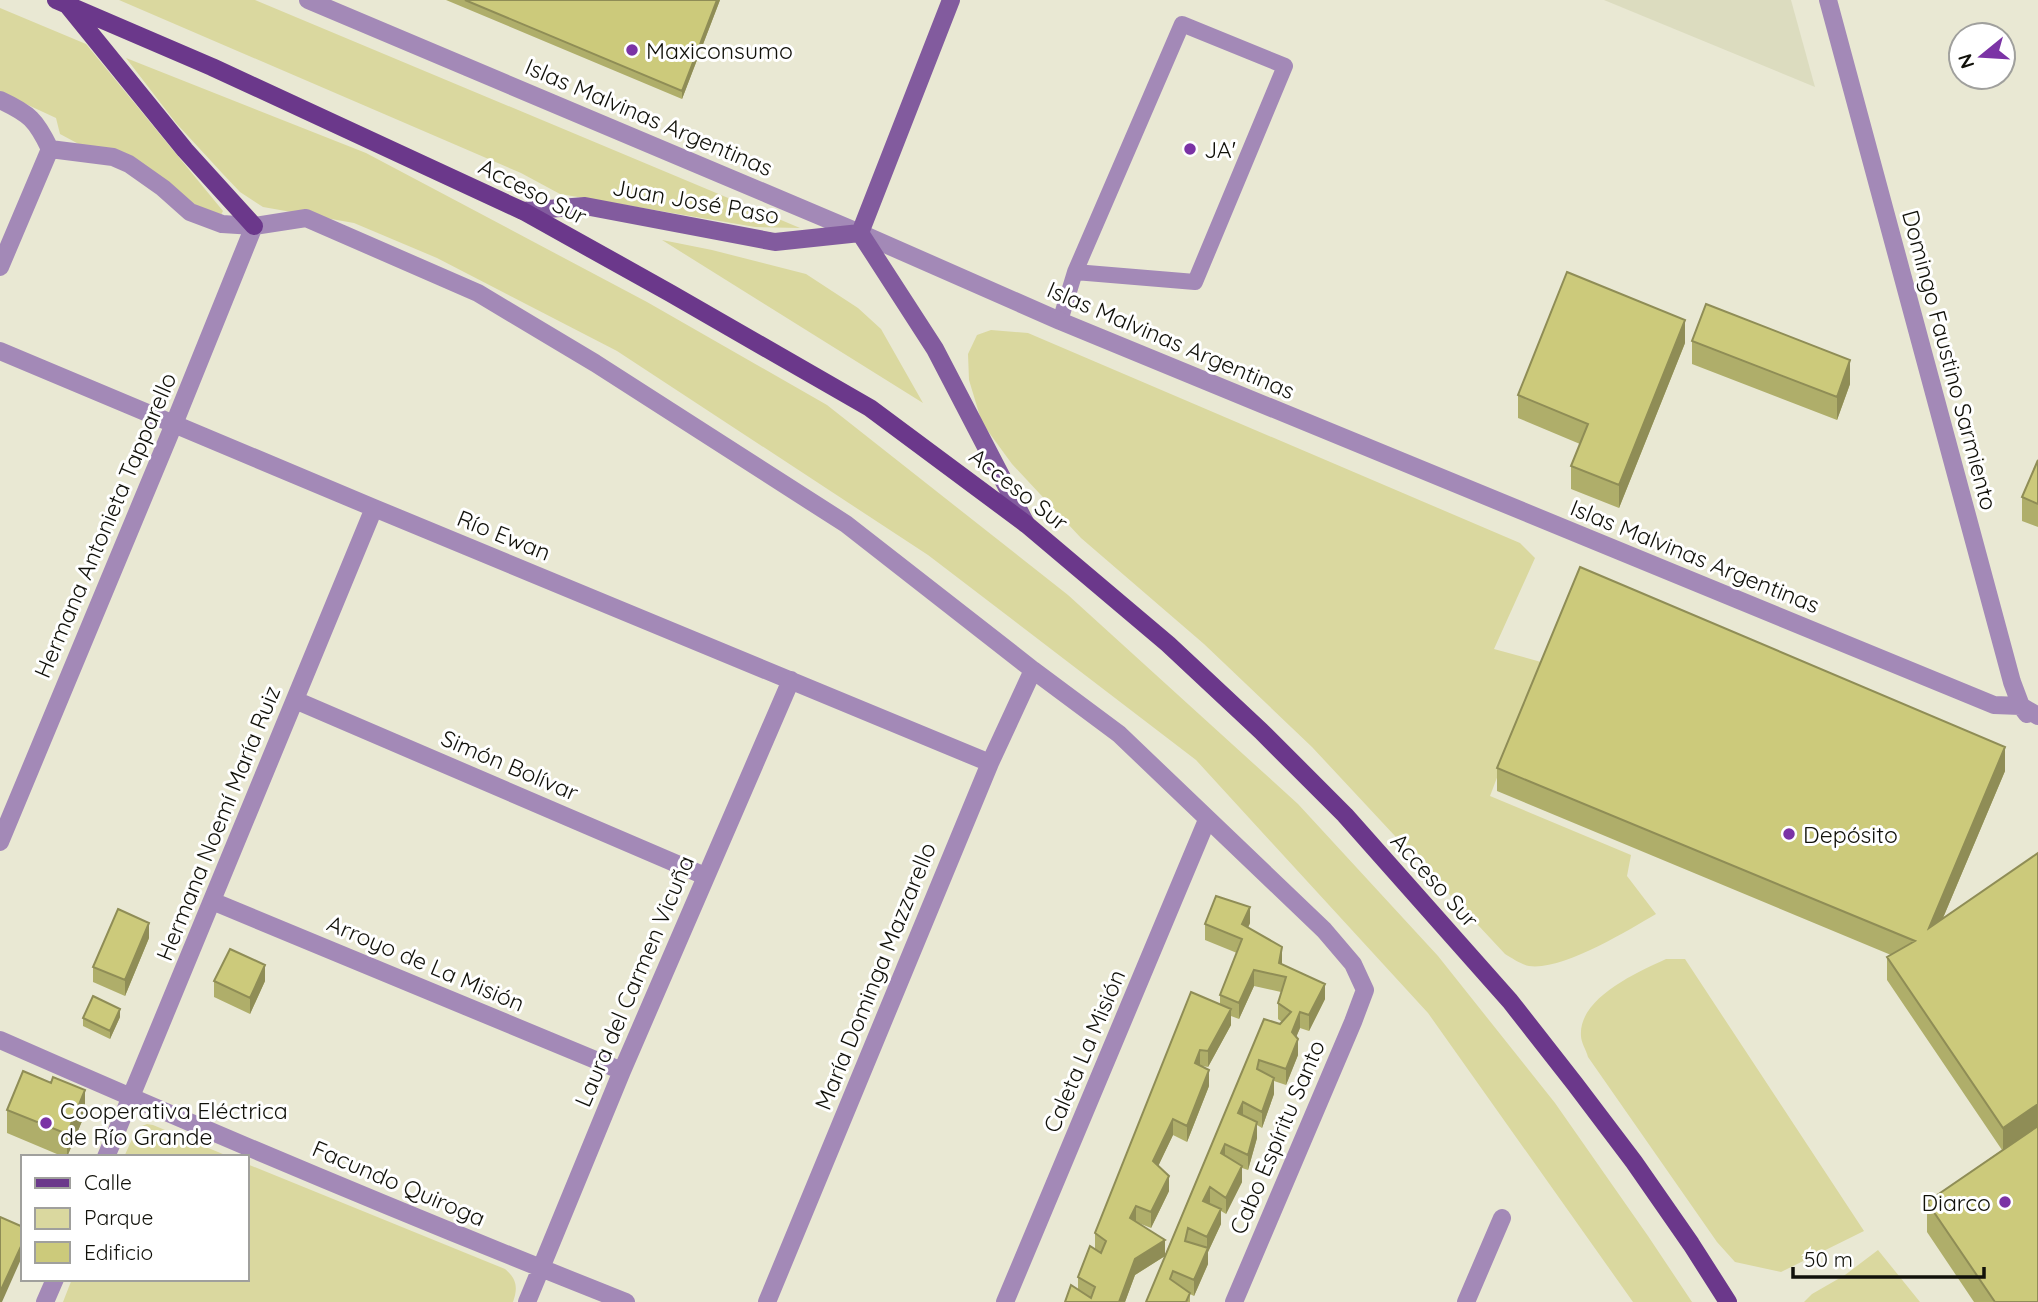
<svg xmlns="http://www.w3.org/2000/svg" width="2038" height="1302" font-family="Quicksand,sans-serif">
  <style>
    .built { fill: #dcdcbf }
    .green { fill: #dad89f }
    .lines { fill: none; stroke-linecap: round; stroke-linejoin: round }
    .lane { stroke: #a389b7; stroke-width: 16 }
    .street { stroke: #a389b7; stroke-width: 18 }
    .secondary { stroke: #825b9e; stroke-width: 18 }
    .primary { stroke: #6b388b; stroke-width: 18 }
    .wall { fill: #afae6a; fill-rule: evenodd }
    .shaded-wall { fill: #8f8d56 }
    .building { fill: #ccca7b; stroke: #8f8d56; stroke-width: 2 }
    .poi-dot { fill: #7b33a5; stroke: #fff; stroke-width: 2.5 }
    .labels { text-anchor: middle; dominant-baseline: central; stroke-width: 6; stroke-linejoin: round; paint-order: stroke }
    .poi-label { font-size: 23px; fill: #11110a; stroke: #fff; text-anchor: start }
    .street-label { font-size: 23px; fill: #11110a; stroke: #fff }
  </style>
  <rect width="100%" height="100%" fill="#e9e8d3"/>
  <!-- built -->
  <path class="built" d="M1604,0H1791L1815,87Z"/>
  <!-- green -->
  <path class="green" d="M119,0H255L800,228L755,227L560,194L521,173Z
    M0,8L86,44L223,211L221,215L200,209L60,134L56,118L0,92Z
    M126,58L366,153L647,302L827,405L1068,595L1298,804L1438,956L1555,1103L1648,1236L1692,1302H1633L1428,1013L1196,760L928,555L617,351L437,258L354,223L263,207L240,192L222,173L176,123Z
    M662,240L712,250L806,274L858,308L881,329L923,403Z
    M991,330L1028,333L1520,543L1535,558L1494,649L1541,662L1490,796L1631,855L1627,876L1656,914C1627,931 1562,971 1529,966C1522,965 1512,958 1505,954L1312,747L1204,644L1081,538L1012,464L982,423L969,380L968,354L977,335Z
    M1666,959H1685L1864,1231L1781,1272L1735,1262L1717,1242L1588,1057C1586,1050 1581,1042 1581,1036C1578,998 1638,972 1666,959Z
    M147,1124L153,1125L230,1157H124L137,1128Z
    M247,1164L505,1269C517,1279 518,1288 513,1302H63L72,1279H247Z
    M1878,1250L1920,1302H1804L1812,1294L1845,1275Z"/>
  <g class="lines">
    <!-- lane -->
    <path class="lane" d="M1060,321L1075,272L1182,24L1285,66L1195,282L1075,272"/>
    <!-- street -->
    <path class="street" d="M308,0L860,233L1060,321L1994,705L2021,706L2038,716
      M1828,0L2012,682L2021,706L2027,714
      M0,100C30,114 36,120 50,149
      M50,149L113,157L129,164L163,188L190,212L222,224L254,226L306,218L478,293L595,363L846,524L1033,670L1119,734L1324,930L1353,964L1365,990L1353,1022L1234,1302
      M0,267L50,149
      M0,351L374,508L990,763
      M295,700L705,876
      M0,842L174,424L254,226
      M212,901L622,1071
      M0,1040C207,1131 416,1219 626,1302
      M106,1157L374,508
      M45,1302L55,1279
      M527,1302L622,1071L791,680
      M767,1302L990,763L1033,670
      M1005,1302L1207,820
      M1466,1302L1502,1218"/>
    <!-- secondary -->
    <path class="secondary" d="M523,211L585,206L775,242L860,233
      M860,233L935,349L1026,524
      M860,233L951,0"/>
    <!-- primary -->
    <path class="primary" d="M56,0L212,67L523,211L670,293L870,408L1026,524L1168,644L1261,731L1345,815L1510,1001L1575,1084L1634,1162L1691,1244L1728,1302
      M69,7L185,150L254,226"/>
  </g>
  <!-- wall -->
  <path class="wall" d="M446,0H720L682,99Z
    M1692,341L1850,384L1837,420L1692,364Z
    M1685,343L1619,508L1571,489V466L1580,444L1518,418V395Z
    M2038,460V527L2022,521V497Z
    M1497,768L2005,771L1943,918L2038,853V1302H1974L1927,1232V1202L2002,1150L1887,980V957L1891,955L1497,791Z
    M1250,923L1248,928L1282,964L1325,999L1309,1031L1300,1028L1296,1037L1298,1055L1286,1085L1274,1081V1094L1262,1128L1257,1125V1138L1248,1170L1242,1168V1182L1226,1214L1221,1211V1224L1208,1252V1264L1194,1296L1190,1294V1302H1146L1165,1256L1135,1275L1125,1302H1065L1078,1290V1277L1101,1253L1095,1249V1233L1220,1005V995L1237,953L1205,940V924ZM1254,986L1281,992L1278,1003V1019L1282,1022L1280,1024L1264,1019L1165,1255L1136,1222L1151,1228L1169,1191L1158,1166L1173,1135L1187,1142L1209,1086L1202,1066L1208,1067L1231,1025V1016L1239,1019Z
    M149,938L125,996L93,982V967Z
    M214,981H265L250,1014L214,997Z
    M120,1017L110,1039L83,1026V1018Z
    M51,1083L85,1114L67,1157H64L7,1133V1110Z"/>
  <!-- shaded-wall -->
  <path class="shaded-wall" d="M717,0H720L682,99V91Z
    M1685,320V343L1619,508V485Z
    M1850,360V384L1837,420V397Z
    M2005,747V771L1929,951V928Z
    M1250,907V923L1242,940V924Z
    M149,923V938L125,996V980Z
    M1282,947V963L1279,976V963Z
    M265,965V981L250,1014V998Z
    M1254,970V986L1239,1019V1003Z
    M1325,984V999L1309,1031V1015Z
    M120,1009V1017L110,1039V1031Z
    M1231,1009V1025L1208,1067V1051Z
    M1300,1012V1028L1292,1047V1032Z
    M1298,1039V1055L1286,1085V1069Z
    M1200,1050V1066L1195,1063Z
    M1209,1070V1086L1187,1142V1126Z
    M1274,1078V1094L1262,1128V1112Z
    M85,1090V1114L67,1157V1134Z
    M1243,1102V1118L1238,1113Z
    M2038,1104V1127L2003,1151V1128Z
    M1173,1119V1135L1153,1177V1161Z
    M1257,1122V1138L1248,1170V1155Z
    M1225,1144V1160L1221,1153Z
    M1242,1166V1182L1226,1214V1198Z
    M1169,1176V1191L1151,1228V1212Z
    M1210,1187V1202L1203,1217V1201Z
    M1136,1206V1221L1130,1234V1218Z
    M1221,1209V1224L1208,1252V1264L1194,1296V1280L1207,1249V1237Z
    M1165,1240V1256L1135,1275L1125,1302H1119L1135,1259Z
    M22,1242V1257L2,1302H0V1292Z"/>
  <!-- building -->
  <path class="building" d="M465,0H717L682,91Z
    M1567,272L1685,320L1619,485L1571,466L1588,424L1518,395Z
    M1706,304L1850,360L1837,397L1692,341Z
    M2038,460V504L2022,497Z
    M1580,567L2005,747L1929,928L2038,853V1104L2003,1128L1887,957L1915,941L1497,768Z
    M1216,896L1250,907L1242,924L1282,947L1279,963L1325,984L1309,1015L1300,1012L1292,1032L1298,1039L1286,1069L1259,1060L1257,1069L1274,1078L1262,1112L1243,1102L1238,1113L1257,1122L1248,1155L1225,1144L1221,1153L1242,1166L1226,1198L1210,1187L1203,1201L1221,1209L1207,1237L1188,1228L1185,1241L1208,1248L1194,1280L1173,1271L1170,1279L1190,1293L1186,1302H1146L1264,1019L1280,1024L1291,1012L1278,1003L1286,977L1254,970L1239,1003L1220,995L1242,939L1205,924Z
    M118,909L149,923L125,980L93,967Z
    M230,949L265,965L250,998L214,981Z
    M1191,992L1231,1009L1208,1051L1200,1050L1195,1063L1209,1070L1187,1126L1173,1119L1153,1161L1169,1176L1151,1212L1136,1206L1130,1218L1165,1240L1135,1259L1119,1302H1065L1071,1285L1091,1298L1095,1287L1078,1277L1090,1246L1101,1253L1106,1241L1095,1233Z
    M93,996L120,1009L110,1031L83,1018Z
    M23,1071L51,1083L53,1077L85,1090L67,1134L7,1110Z
    M2038,1126V1302H1995L1927,1202Z
    M0,1217L23,1227V1242L0,1292Z"/>
  <!-- markers -->
  <g class="poi-dot">
    <circle cx="632" cy="50" r="7"/>
    <circle cx="1190" cy="149" r="7"/>
    <circle cx="1789" cy="834" r="7"/>
    <circle cx="46" cy="1123" r="7"/>
    <circle cx="2005" cy="1202" r="7"/>
  </g>
  <g class="labels">
    <!-- poi labels -->
    <g class="poi-label">
      <text x="646" y="50">Maxiconsumo</text>
      <text x="1204" y="149">JA'</text>
      <text x="1803" y="834">Depósito</text>
      <text x="60" y="1110">Cooperativa Eléctrica<tspan x="60" dy="26">de Río Grande</tspan></text>
      <text x="1991" y="1202" text-anchor="end">Diarco</text>
    </g>
    <!-- street labels -->
    <g class="street-label">
      <text transform="translate(649 117) rotate(23)">Islas Malvinas Argentinas</text>
      <text transform="translate(533 191) rotate(27)">Acceso Sur</text>
      <text transform="translate(696 201) rotate(10)">Juan José Paso</text>
      <text transform="translate(1171 340) rotate(23)">Islas Malvinas Argentinas</text>
      <text transform="translate(1950 360) rotate(75)">Domingo Faustino Sarmiento</text>
      <text transform="translate(1019 489) rotate(38)">Acceso Sur</text>
      <text transform="translate(105 525) rotate(-67)">Hermana Antonieta Tapparello</text>
      <text transform="translate(504 535) rotate(22)">Río Ewan</text>
      <text transform="translate(1695 556) rotate(22)">Islas Malvinas Argentinas</text>
      <text transform="translate(510 765) rotate(23)">Simón Bolívar</text>
      <text transform="translate(218 823) rotate(-68)">Hermana Noemí María Ruiz</text>
      <text transform="translate(1435 880) rotate(48)">Acceso Sur</text>
      <text transform="translate(426 963) rotate(23)">Arroyo de La Misión</text>
      <text transform="translate(875 976) rotate(-68)">María Dominga Mazzarello</text>
      <text transform="translate(634 981) rotate(-67)">Laura del Carmen Vicuña</text>
      <text transform="translate(1084 1051) rotate(-67)">Caleta La Misión</text>
      <text transform="translate(1277 1137) rotate(-67)">Cabo Espíritu Santo</text>
      <text transform="translate(399 1183) rotate(23)">Facundo Quiroga</text>
    </g>
  </g>
  <!-- legend -->
  <rect x="21" y="1155" width="228" height="126" fill="#ffffff" stroke="#a0a09d" stroke-width="2"/>
  <rect x="35" y="1178" width="35" height="10" fill="#6b388b" stroke="#a0a09d" stroke-width="2"/>
  <text x="84" y="1190" font-size="21" fill="#11110a">Calle</text>
  <rect x="35" y="1208" width="35" height="21" fill="#dad89f" stroke="#a0a09d" stroke-width="2"/>
  <text x="84" y="1225" font-size="21" fill="#11110a">Parque</text>
  <rect x="35" y="1242" width="35" height="21" fill="#ccca7b" stroke="#a0a09d" stroke-width="2"/>
  <text x="84" y="1260" font-size="21" fill="#11110a">Edificio</text>
  <!-- north arrow -->
  <g transform="translate(1982 56) rotate(252)"><circle r="33" fill="#ffffff" stroke="#a0a09d" stroke-width="2"/>
  <path d="M0-5L12 26L0 18L-12 26Z" fill="#7b33a5"/>
  <text y="-10" font-size="19" font-weight="bold" text-anchor="middle" fill="#11110a">N</text>
  </g>
  <!-- scale -->
  <path d="M1793 1267v10h191v-10" fill="none" stroke="#11110a" stroke-width="3.5"/>
  <text x="1804" y="1267" font-size="21" fill="#11110a" stroke="#ffffff" stroke-width="5" paint-order="stroke">50 m</text>
</svg>
